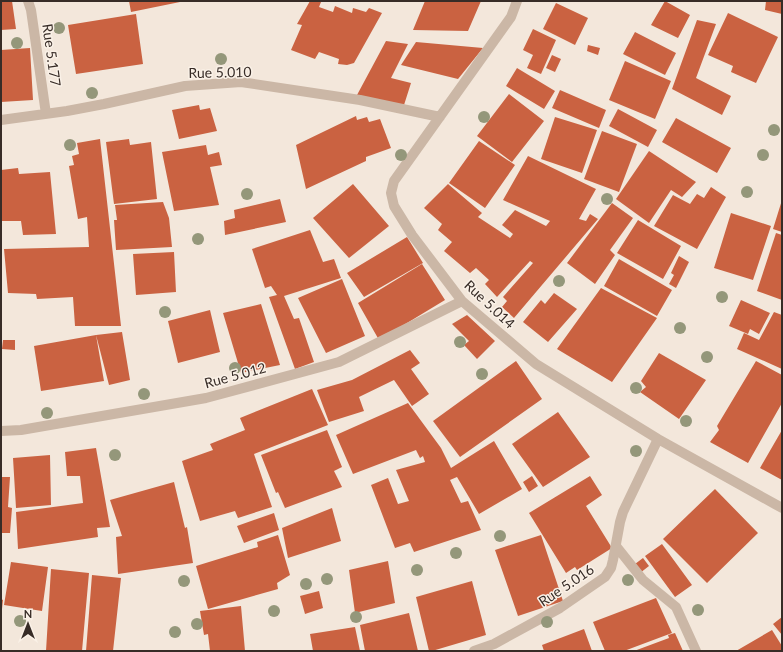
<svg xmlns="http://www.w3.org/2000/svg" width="783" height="652" font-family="Lato,sans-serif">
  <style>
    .building { fill: #ca6241 }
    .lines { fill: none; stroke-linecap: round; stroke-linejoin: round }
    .street { stroke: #cbb7a6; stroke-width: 10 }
    .tree { fill: #94977a }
    .labels { text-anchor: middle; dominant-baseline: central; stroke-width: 3; stroke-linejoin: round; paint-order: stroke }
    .street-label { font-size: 14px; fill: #372c27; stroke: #faf1e7 }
  </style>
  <rect width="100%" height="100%" fill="#f3e7db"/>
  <!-- building -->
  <path class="building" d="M1,1H12L16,29L1,30Z
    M129,1H180V2L131,12Z
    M310,1L321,2L319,7L333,12L335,6L352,13L353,8L366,12L369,8L382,13L354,63L347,65L338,64L339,59L319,52L315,59L291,50L302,25L297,24Z
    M425,1H481L468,31L413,30Z
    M665,1L690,15L678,38L651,25Z
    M766,1H782V14L765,10Z
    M556,3L588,18L575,45L543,29Z
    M728,13L778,37L756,83L731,72L733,66L708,55Z
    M136,14L143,64L76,74L68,25Z
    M697,20L716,24L696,78L731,96L722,115L672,89Z
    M533,29L556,40L541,74L527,68L533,55L523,50Z
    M635,32L676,53L665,75L623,54Z
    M386,41L408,44L391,78L411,83L404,105L357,95Z
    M416,42L483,48L458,79L401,65Z
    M588,45L600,48L598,55L587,51Z
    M30,48L33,100L1,102V50Z
    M552,55L561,59L555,72L546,68Z
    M625,61L671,81L655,119L609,100Z
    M517,68L555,91L544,109L506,86Z
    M560,90L606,110L599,128L552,108Z
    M509,94L544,121L512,162L477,136Z
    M199,105L200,110L210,108L217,131L179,139L172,110Z
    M618,109L657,130L648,147L609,126Z
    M356,116L357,120L367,117L369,122L380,119L391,148L366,157V161L306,189L296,145Z
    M555,117L597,130L582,173L541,159Z
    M676,118L731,148L717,173L662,142Z
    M602,131L637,144L619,192L584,179Z
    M100,139L121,326H75L73,297L37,299L36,294L8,293L4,249L89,247L87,217L78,219L69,166L74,165L72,156L79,154L77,143Z
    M129,139L130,145L151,142L157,199L114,204L106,142Z
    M479,141L515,165L485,208L449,183Z
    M206,145L208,155L219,152L222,165L210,167L219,205L174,211L162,152Z
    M649,151L696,182L682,197L671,190L649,223L616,199Z
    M528,156L596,189L579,219L586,221L590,214L598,219L514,318L502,307L507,301L503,297L533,263L530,261L497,297L485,284L489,280L476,268L470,273L444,251L452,242L438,230L442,224L424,208L448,184L482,213L478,217L510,238L513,234L502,225L515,210L546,226L550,221L503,200Z
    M18,168L19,174L50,172L56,234L23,235L21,221H1V170Z
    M353,184L389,226L349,258L313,218Z
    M711,187L726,197L697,249L654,226L673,195L690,204L697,194L704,198Z
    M280,199L286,222L225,235L224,221L235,218L234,210Z
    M782,200V232L773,229Z
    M163,202L169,218L172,247L116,250L114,220H117L115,205Z
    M612,203L633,218L610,250L615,255L595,284L567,263Z
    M731,213L771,226L753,280L714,268Z
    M638,220L681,246L663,279L617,253Z
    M310,230L323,262L334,259L341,278L284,296L294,319L299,318L314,362L295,369L269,297L277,295L271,286L265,288L252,249Z
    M776,233L782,235V300L757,291Z
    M407,237L423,263L364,297L347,273Z
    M174,252L176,292L136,295L133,254Z
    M679,256L689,262L676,288L669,284L674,275L671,273Z
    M619,259L672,290L657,316L604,286Z
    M422,264L445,300L379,340L358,303Z
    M342,279L365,336L326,353L298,298Z
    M601,288L657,318L612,382L557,349Z
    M554,293L577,309L548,342L523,322L541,300L545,304Z
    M741,300L770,313L759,334L750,329L748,334L729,326Z
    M261,304L280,365L241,373L223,313Z
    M210,310L220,352L178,363L168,321Z
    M774,312L782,315V369L737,349L744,333L759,340Z
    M467,315L495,341L477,359L464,345L469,341L452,324Z
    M122,332L130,380L109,385L96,335Z
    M96,335L104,381L41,391L34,346Z
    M3,340H15V350L2,349Z
    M410,350L420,363L411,369L429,394L412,406L394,380L359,397L364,411L329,422L317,390L352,380Z
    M659,353L706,380L679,419L640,392L646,387L641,381Z
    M516,361L542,399L460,457L433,421Z
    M756,361L782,375V403L748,463L710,442L719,430L717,426Z
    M312,389L328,425L254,454L272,507L238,518L235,511L200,521L182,461L213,450L210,444L245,430L240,418Z
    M408,403L441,448L451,468L494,441L522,489L479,514L457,477L450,480L461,503L468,501L481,530L414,552L410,543L395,548L371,485L388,478L398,504L409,501L396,470L425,462L423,456L420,458L416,450L353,474L336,435Z
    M558,412L590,457L543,487L512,444Z
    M327,430L342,467L334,471L342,487L285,508L278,492L276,493L261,455Z
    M782,430V480L760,468Z
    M96,448L110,527L97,528L98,537L18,549L16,512L83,503L80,476H67L65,452Z
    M50,455L51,505L16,508L13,458Z
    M532,476L538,486L529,492L523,482Z
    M590,476L602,495L586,506L612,548L577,570L575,567L566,573L529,513Z
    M1,477H10L8,507L12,508L10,533H1Z
    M174,482L184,524L185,528L187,527L193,563L118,574L116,537L122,536L110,500Z
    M715,489L758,533L707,583L663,539Z
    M332,508L341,541L288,558L282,528Z
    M274,513L279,530L244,543L237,526Z
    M278,535L290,575L277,583L278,589L208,609L196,566L258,547L257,542Z
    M541,535L563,601L518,616L495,550Z
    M662,544L692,585L675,597L645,556Z
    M643,558L649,566L640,573L635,564Z
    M388,561L395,603L355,613L349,570Z
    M11,562L48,567L42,611L4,605Z
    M51,569L89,573L82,651H46Z
    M92,575L121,578L113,651H86Z
    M472,581L486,635L432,651H429L416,597Z
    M319,591L323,608L305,614L300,596Z
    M656,598L672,633L624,651H605L593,622Z
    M1,599L3,600L2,609H1Z
    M241,606L245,651H210L208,634L204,635L200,611Z
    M409,613L418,651H365L360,625Z
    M782,617V635L773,624Z
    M355,627L360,651H313L310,634Z
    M584,629L592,651H544L542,645Z
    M772,630L782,646V651H736Z
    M675,633L683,651H634L669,638L668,635Z"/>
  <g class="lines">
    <!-- street -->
    <path class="street" d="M28,1L31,10L46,114
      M517,1L511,17L394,181L391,193L394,206L412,235L462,301L536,364L658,439L782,508
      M1,120L67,111L104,104L185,86L241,82L360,100L440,117
      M1,431L21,430L206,398L339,362L462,301
      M616,546L643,580L676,607L696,651
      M474,651L494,644L560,608L605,577L611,568L613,560L620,522L623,512L658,439"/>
  </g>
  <!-- trees -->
  <g class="tree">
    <circle cx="59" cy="28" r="6"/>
    <circle cx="17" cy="43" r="6"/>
    <circle cx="221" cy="59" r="6"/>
    <circle cx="92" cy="93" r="6"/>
    <circle cx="484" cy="117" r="6"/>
    <circle cx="774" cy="130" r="6"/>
    <circle cx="70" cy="145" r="6"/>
    <circle cx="401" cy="155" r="6"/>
    <circle cx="763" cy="155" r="6"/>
    <circle cx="747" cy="192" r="6"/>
    <circle cx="247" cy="194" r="6"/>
    <circle cx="607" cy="199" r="6"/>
    <circle cx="198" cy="239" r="6"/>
    <circle cx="559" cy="281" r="6"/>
    <circle cx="722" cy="297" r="6"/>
    <circle cx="165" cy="312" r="6"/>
    <circle cx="680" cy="328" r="6"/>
    <circle cx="460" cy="342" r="6"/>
    <circle cx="707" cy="357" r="6"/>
    <circle cx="235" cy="368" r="6"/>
    <circle cx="482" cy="374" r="6"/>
    <circle cx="636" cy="388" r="6"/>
    <circle cx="144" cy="394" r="6"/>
    <circle cx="47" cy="413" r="6"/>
    <circle cx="686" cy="421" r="6"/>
    <circle cx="636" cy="451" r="6"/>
    <circle cx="115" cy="455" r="6"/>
    <circle cx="500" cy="536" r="6"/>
    <circle cx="456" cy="553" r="6"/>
    <circle cx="417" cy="570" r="6"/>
    <circle cx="327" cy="579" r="6"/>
    <circle cx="628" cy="580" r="6"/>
    <circle cx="184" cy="581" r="6"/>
    <circle cx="306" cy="584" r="6"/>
    <circle cx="698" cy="610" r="6"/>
    <circle cx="274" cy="611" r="6"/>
    <circle cx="356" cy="617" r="6"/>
    <circle cx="20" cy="621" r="6"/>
    <circle cx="547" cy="622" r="6"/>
    <circle cx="197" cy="624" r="6"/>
    <circle cx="175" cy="632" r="6"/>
  </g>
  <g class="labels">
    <!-- street labels -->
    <g class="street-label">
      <text transform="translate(52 55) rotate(82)">Rue 5.177</text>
      <text transform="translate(220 72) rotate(-1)">Rue 5.010</text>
      <text transform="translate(490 304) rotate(43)">Rue 5.014</text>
      <text transform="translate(235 375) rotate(-15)">Rue 5.012</text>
      <text transform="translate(566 585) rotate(-34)">Rue 5.016</text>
    </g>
  </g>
  <!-- border -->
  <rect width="783" height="652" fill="none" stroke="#372c27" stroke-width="4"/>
  <!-- north arrow -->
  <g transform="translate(28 624)" stroke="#faf1e7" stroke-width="3" paint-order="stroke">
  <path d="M0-3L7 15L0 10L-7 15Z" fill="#372c27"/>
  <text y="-6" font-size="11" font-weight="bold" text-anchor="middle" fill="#372c27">N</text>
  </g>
</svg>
